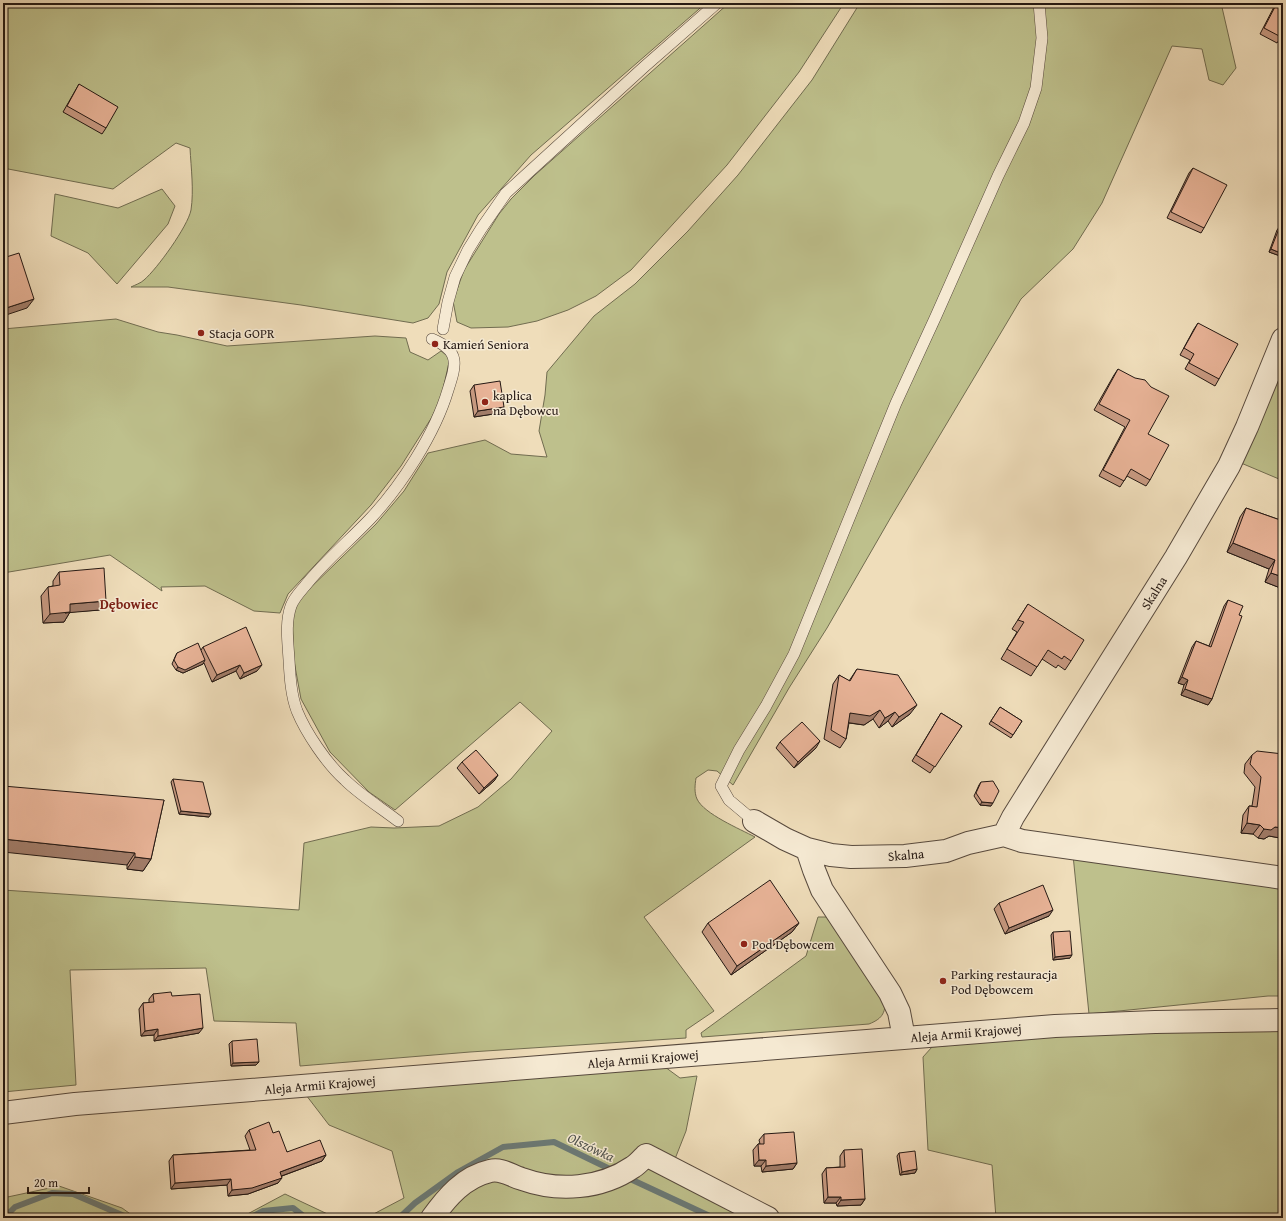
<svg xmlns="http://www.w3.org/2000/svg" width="1286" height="1221" font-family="'Gentium Book Plus',serif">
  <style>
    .green { fill: #bec08c; stroke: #716c50 }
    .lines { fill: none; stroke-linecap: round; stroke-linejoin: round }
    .stream { stroke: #6b7975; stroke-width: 6 }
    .service-casing { stroke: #57493d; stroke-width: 12 }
    .minor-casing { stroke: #57493d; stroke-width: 24 }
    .service { stroke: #f5e9d2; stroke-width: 11 }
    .minor { stroke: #f5e9d2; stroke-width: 22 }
    .wall { fill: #c89a82; stroke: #241813 }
    .shaded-wall { fill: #a27d6a; stroke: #241813 }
    .building { fill: #e8b397; stroke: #241813 }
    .poi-dot { fill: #8f2418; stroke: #f5e9d2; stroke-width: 1.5 }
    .labels { text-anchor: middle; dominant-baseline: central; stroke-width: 3; stroke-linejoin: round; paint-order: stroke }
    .poi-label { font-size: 13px; fill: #241813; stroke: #f5e9d2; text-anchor: start }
    .street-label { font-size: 13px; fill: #241813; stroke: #f5e9d2 }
    .neighbourhood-label { font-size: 14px; font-weight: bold; fill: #7a1f14; stroke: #f5e9d2 }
    .water-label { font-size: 14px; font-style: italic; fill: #4e514c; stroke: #f5e9d2 }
  </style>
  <rect width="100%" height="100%" fill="#efddba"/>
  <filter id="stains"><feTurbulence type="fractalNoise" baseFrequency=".005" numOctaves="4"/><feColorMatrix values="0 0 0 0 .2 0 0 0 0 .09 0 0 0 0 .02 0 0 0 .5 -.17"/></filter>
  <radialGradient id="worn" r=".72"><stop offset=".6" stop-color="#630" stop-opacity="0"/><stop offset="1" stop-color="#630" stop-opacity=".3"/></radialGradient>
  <!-- green -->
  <path class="green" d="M3,3H706L531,155L478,215L447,272L439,304L428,318L413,323L301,305L168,287H131C135,285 141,283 144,280C157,269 188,226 191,210C194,190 191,168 190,148L176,143L113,189L3,168Z
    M729,3H844L799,72L727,165L631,270L596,296L568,310L537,321L508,327L471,328L457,322L453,301L464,270L499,214L511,199L535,175Z
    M860,3H1221L1236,68L1223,85L1209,80L1202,49L1172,46L1102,203L1073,249L1021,299L891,517L827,628L789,688L733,785L717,771L708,770L696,778C695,785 694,792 697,799C704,814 740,829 755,837L644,917L714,1011L686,1030V1038L470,1052L300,1066L296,1023L214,1021L206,968L70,970L76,1085L3,1092V890L299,910L304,843L371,827L394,828L439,826L478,807L511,779L552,731L520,702L395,810L369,792L330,752L301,699L294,661L292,620L295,607L302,596L376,524L404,491L428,453L485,440L511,454L547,457L539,431L545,395L547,372L594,316L635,284L688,231L738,175L812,80Z
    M162,189L175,206L168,224L117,284L88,253L51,236L55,194L118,208Z
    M116,319L158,332L177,335L227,346L375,336L406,338L410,352L428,360L441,351L450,358L441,398L432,417L401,466L371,505L288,594L280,613L254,611L205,586L161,587L162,591L110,555L3,573V329Z
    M1283,365V470L1279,479L1241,463Z
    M1073,855L1283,886V996H1268L1089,1014Z
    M818,917H831L886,997C885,1012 884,1018 869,1024L702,1037L701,1033L806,956Z
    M1283,1028V1218H1227L1215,1216L1207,1218H996L992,1165L928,1150L923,1057L932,1047L1054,1036Z
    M665,1067L680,1078L697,1076L686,1131L673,1164H629L579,1182L504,1168L428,1218H366L404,1198L392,1151L329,1125L306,1095Z
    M647,1161L757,1218H692L691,1215L684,1218H439L451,1201L493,1177L537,1190Z
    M59,1186L122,1208L136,1218H3V1198Z
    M285,1194L336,1218H240Z"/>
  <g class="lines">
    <!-- stream -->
    <path class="stream" d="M626,1177L714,1218
      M4,1218L15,1207L52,1193L73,1194L129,1218
      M249,1218L263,1211L293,1208L306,1218
      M399,1218L415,1203L458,1172L503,1147L554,1142L614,1171"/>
    <!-- service casing -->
    <g class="service-casing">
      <path id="service" d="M443,329L448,302L455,277L468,250L481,229L506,193L644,67L717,3
        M398,821C381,808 359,794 345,780C327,764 306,733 297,711C291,695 290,677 289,660C288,642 285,623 291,606C294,598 300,592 305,586C324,562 349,541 370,519C401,486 435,434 448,390C456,365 461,351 432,339
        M754,821L729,800L721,786L739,750L766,706L794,654L896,403L936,316L998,176L1024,123L1036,88L1042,38L1039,3"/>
    </g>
    <!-- minor casing -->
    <g class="minor-casing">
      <path id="minor" d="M754,821L785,839L807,849L831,855L851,857L905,856L946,851L968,843L1004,835L1022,841L1283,878
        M1004,835L1013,817L1176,557L1229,466L1247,427L1283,339
        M807,849L814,870L822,890L890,993L899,1012L904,1038
        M3,1113L75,1104L1055,1026L1155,1022L1283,1020
        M432,1218C447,1197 464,1177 490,1171C502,1168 511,1176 522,1179C558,1192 601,1189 633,1167C638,1164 642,1159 646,1155L768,1218"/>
    </g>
    <!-- service -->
    <use href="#service" class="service"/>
    <!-- minor -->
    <use href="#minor" class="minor"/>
  </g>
  <!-- wall -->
  <path class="wall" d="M1276,3H1283V38L1281,37L1277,43L1260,34Z
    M79,84L106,128L102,134L63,112Z
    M1193,168L1204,228L1201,233L1167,218L1189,173Z
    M1280,226L1283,257L1269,252L1277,230Z
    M1198,323L1219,379L1215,386L1185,369L1190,360L1180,355L1194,329Z
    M1118,369L1148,434L1150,480L1146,486L1127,476L1120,487L1099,476L1125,427L1094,410L1114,375Z
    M474,385L504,407L500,413L474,417L470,391Z
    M1246,508L1283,521V589L1265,582L1269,569L1227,552L1240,517Z
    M59,572L106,601L100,610L70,612L64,622L43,623L41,596L48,587L53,586V581Z
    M1228,600L1239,615L1212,699L1208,705L1181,695L1184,685L1178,683L1192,647L1196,641L1209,646L1224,606Z
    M1028,604L1071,661L1065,670L1058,665L1056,668L1042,659L1031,676L1001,659L1017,632L1012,629Z
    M203,647L257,671L240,679L236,671L212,682L204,663L203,664L183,673L176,670L172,664L175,657L177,653L201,650Z
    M857,669L910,714L892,727L888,721L879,728L873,719L864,725L849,723L846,739L840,748L824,739L833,684L839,675L849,681Z
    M1000,707L1022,721L1011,738L989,724Z
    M941,713L962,726L930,773L912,761Z
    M780,742L816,748L794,768L776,748Z
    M1252,755L1283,828V834L1280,838L1269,836L1264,839L1258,838L1253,834L1241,833L1243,815L1249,806H1252L1255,787L1244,773L1245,764Z
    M462,762L498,775L494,781L479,794L457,768Z
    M173,779L209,817L179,814L171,782Z
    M981,782L991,806L980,805L974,796L979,785Z
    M164,800L151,859L143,871L127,869V865Z
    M999,903L1049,916L1005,934L994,909Z
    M708,923H799L792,932L731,975L702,932Z
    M1053,932L1070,958L1053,960L1051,935Z
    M153,994L172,996L199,1033L154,1041V1035L141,1036L139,1009L143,1003H149V999Z
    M232,1041L256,1065L231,1066L229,1044Z
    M249,1130L273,1133L287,1152L326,1155L322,1161L282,1176L278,1183L248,1194L228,1196L227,1185L171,1189L169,1161L173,1155L250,1150L245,1136Z
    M764,1134L797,1163L793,1169L762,1172L761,1166H754L753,1150L758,1144H760L759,1140Z
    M844,1150L865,1199L861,1205L837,1206L836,1203H824L822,1174L826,1168L840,1167V1156Z
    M899,1153L917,1169L915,1173L900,1175L897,1156Z"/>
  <!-- shaded-wall -->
  <path class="shaded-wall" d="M1271,249L1283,254V257L1269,252Z
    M34,299L27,308L3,316V309Z
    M504,407L500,413L474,417L478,411Z
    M1233,543L1275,560L1269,569L1227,552Z
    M1271,573L1283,577V589L1265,582Z
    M106,601L100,610L65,613L70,612L64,622L43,623L50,614L70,604Z
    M205,660L203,664L183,673L176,670L178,667Z
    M240,665L236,671L212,682L217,675Z
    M262,665L257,671L240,679L244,673Z
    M1182,677L1188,680L1184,685L1178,683Z
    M1185,689L1212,699L1208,705L1181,695Z
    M917,705L910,714L892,727L899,717Z
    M880,710L873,719L864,725L844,722L850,713Z
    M895,712L888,721L879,728L885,718Z
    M820,741L816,748L794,768L798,762Z
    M498,775L494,781L479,794L484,788Z
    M982,802L993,803L991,806L980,805Z
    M181,811L211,814L209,817L179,814Z
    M1247,823L1260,825L1253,834L1241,833Z
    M1275,827L1283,828V834L1280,838L1269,836L1264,839L1258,838L1264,829Z
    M3,839L135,853L127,865L3,852Z
    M135,857L151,859L143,871L127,869Z
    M1053,910L1049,916L1005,934L1009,928Z
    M799,923L792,932L731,975L737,966Z
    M1072,955L1070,958L1053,960L1055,957Z
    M203,1028L199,1033L154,1041L158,1036Z
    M158,1029L154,1035L141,1036L145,1031Z
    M259,1062L256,1065L231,1066L233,1063Z
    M326,1155L322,1161L276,1178L280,1172Z
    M759,1160H766L761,1166H754Z
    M797,1163L793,1169L762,1172L766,1166Z
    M917,1169L915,1173L900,1175L902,1172Z
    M282,1178L278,1183L248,1194L228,1196L232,1190Z
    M231,1179L227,1185L171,1189L175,1183Z
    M828,1197H841L836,1203H824Z
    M865,1199L861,1205L837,1206L841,1200Z"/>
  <!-- building -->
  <path class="building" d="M1277,3H1283V34L1281,37L1264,28Z
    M79,84L118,107L106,128L67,106Z
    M1193,168L1227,185L1204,228L1171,212Z
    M1280,226L1283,228V254L1271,249Z
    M19,253L34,299L3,309V258Z
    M1198,323L1238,344L1219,379L1189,363L1194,354L1184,348Z
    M1118,369L1135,378L1145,380L1151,387L1169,396L1148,434L1169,445L1150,480L1131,469L1124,481L1103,470L1130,420L1099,404Z
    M500,381L504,407L478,411L474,385Z
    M1246,508L1283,521V577L1271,573L1275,560L1233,543Z
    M104,568L106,601L70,604V612L50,614L48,587L60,585L59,572Z
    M1228,600L1243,606L1239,615L1242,616L1212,699L1185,689L1188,680L1182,677L1196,641L1211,647Z
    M1028,604L1084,640L1071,661L1064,656L1062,659L1048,650L1037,667L1007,649L1024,622L1018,620Z
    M246,627L262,665L244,673L240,665L217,675L203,647Z
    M198,643L205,660L185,670L178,667L174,660L177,653Z
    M857,669L898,675L917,705L899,717L895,712L885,718L880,710L870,716L850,713L846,739L831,730L839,675L850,681Z
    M1000,707L1022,721L1013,735L991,721Z
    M941,713L962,726L935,767L916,755Z
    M802,722L820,741L798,762L780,742Z
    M476,750L498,775L484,788L462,762Z
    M1257,751L1283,754V828L1275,827L1271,830L1264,829L1260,825L1247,823L1249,806L1257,807L1261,777L1250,764L1252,755Z
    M173,779L203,782L211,814L181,811Z
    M993,781L999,791L993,803L982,802L976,793L981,782Z
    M3,786L164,800L151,859L135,857V853L3,839Z
    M770,880L799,923L737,966L708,923Z
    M1043,885L1053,910L1009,928L999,903Z
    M1070,931L1072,955L1055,957L1053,932Z
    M171,992L172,996L200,994L203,1028L158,1036V1029L145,1031L143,1003L154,1002L153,994Z
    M257,1039L259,1062L233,1063L232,1041Z
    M269,1122L273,1133L279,1131L287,1152L320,1140L326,1155L280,1172L282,1178L252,1188L232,1190L231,1179L175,1183L173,1155L256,1150L249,1130Z
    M794,1132L797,1163L766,1166V1160H759L758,1144H764V1134Z
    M862,1149L865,1199L841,1200V1197H828L826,1168L845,1167L844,1150Z
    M915,1151L917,1169L902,1172L899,1153Z"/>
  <!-- markers -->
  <g class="poi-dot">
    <circle cx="201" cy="333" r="4"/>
    <circle cx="435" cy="344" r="4"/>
    <circle cx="485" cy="402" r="4"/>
    <circle cx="744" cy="944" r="4"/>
    <circle cx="943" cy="981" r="4"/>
  </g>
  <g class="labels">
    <!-- poi labels -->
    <g class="poi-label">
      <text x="209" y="333">Stacja GOPR</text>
      <text x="443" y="344">Kamień Seniora</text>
      <text x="493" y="395">kaplica<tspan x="493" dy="15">na Dębowcu</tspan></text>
      <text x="752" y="944">Pod Dębowcem</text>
      <text x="951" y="974">Parking restauracja<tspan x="951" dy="15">Pod Dębowcem</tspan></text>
    </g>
    <!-- street labels -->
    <g class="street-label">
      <text transform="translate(1154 593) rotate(-58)">Skalna</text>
      <text transform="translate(906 855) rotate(-5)">Skalna</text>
      <text transform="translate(966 1033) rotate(-5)">Aleja Armii Krajowej</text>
      <text transform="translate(643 1059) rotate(-5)">Aleja Armii Krajowej</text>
      <text transform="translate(320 1085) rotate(-5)">Aleja Armii Krajowej</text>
    </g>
    <!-- neighbourhood labels -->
    <g class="neighbourhood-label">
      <text x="129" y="604">Dębowiec</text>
    </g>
    <!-- water labels -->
    <g class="water-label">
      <text transform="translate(591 1147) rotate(25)">Olszówka</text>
    </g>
  </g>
  <!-- margin -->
  <rect width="1286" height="1221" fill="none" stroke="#efddba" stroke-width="16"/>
  <rect x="4" y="4" width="1278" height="1213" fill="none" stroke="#241813" stroke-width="2"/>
  <rect x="8" y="8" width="1270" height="1205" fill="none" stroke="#241813"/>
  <!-- scale -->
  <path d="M28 1187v6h61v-6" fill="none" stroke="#241813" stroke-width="2"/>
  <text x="34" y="1187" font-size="12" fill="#241813" stroke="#f5e9d2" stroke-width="3" paint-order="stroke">20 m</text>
  <rect width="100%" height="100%" filter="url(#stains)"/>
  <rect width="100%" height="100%" fill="url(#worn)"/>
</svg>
